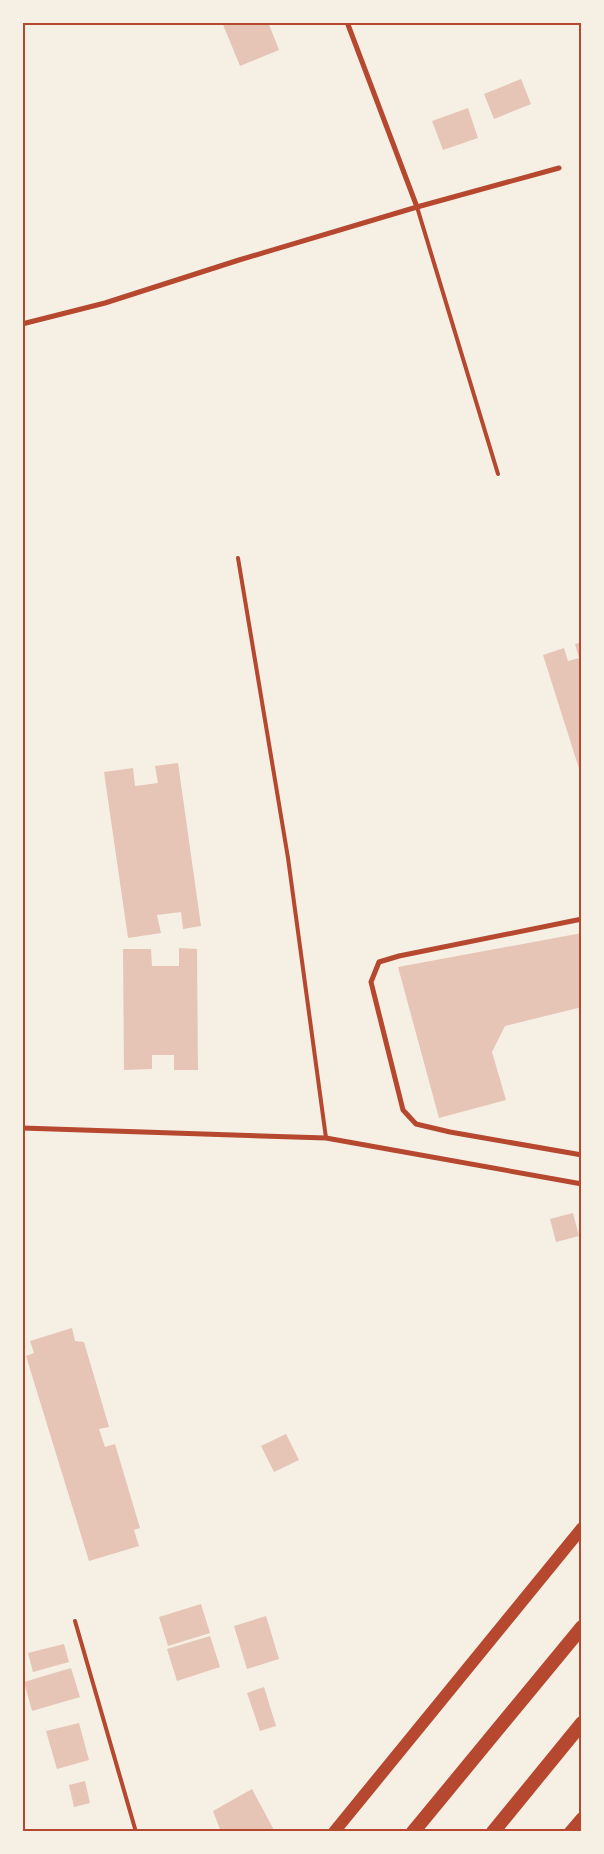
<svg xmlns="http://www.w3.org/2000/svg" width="604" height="1854" font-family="Lato,sans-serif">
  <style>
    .building { fill: #e6c5b7 }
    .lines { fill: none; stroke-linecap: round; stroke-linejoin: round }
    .service { stroke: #b5482f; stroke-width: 4 }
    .minor { stroke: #b5482f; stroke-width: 5 }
    .primary { stroke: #b5482f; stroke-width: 12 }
    .trunk { stroke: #b5482f; stroke-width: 14 }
    .neatline { fill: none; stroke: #b5482f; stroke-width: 2 }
  </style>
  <rect width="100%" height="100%" fill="#f6efe4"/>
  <!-- building -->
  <path class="building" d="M222,22H268L279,50L240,66Z
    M521,79L531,104L494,119L484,94Z
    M468,108L478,138L443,150L432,121Z
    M582,642V775H581L543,655L564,648L568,661L579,658L575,644Z
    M178,763L201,926L183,929L181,912L157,915L161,933L128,938L104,772L133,768L135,786L158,783L155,766Z
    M582,933V1007L505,1026L492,1052L506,1100L439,1118L398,967Z
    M179,948L197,949L198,1070H174V1055H152V1069L124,1070L123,949H151L152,966H179Z
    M573,1213L579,1236L556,1242L550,1219Z
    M72,1328L75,1341L84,1342L109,1427L99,1429L105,1447L115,1444L140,1528L134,1530L139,1546L89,1561L26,1356L34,1353L30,1341Z
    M286,1434L299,1460L274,1472L261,1446Z
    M201,1604L210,1633L168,1646L159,1617Z
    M266,1616L279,1659L247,1669L234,1626Z
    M210,1636L220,1667L177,1681L167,1649Z
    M64,1644L69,1662L33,1672L28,1653Z
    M71,1668L80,1697L32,1711L24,1682Z
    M264,1687L276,1726L260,1731L247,1693Z
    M79,1723L89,1760L57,1769L46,1731Z
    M85,1781L90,1803L74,1807L69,1785Z
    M252,1789L275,1832H221L213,1811Z"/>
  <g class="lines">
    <!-- service -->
    <path class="service" d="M417,207L498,474
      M238,558L288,858L326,1138
      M75,1621L136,1832"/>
    <!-- minor -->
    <path class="minor" d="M347,22L417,207
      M22,324L105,303L239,260L417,207L559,168
      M582,919L399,956L379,962L371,982L403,1110L416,1124L450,1132L582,1155
      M22,1128L326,1138L582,1184"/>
    <!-- primary -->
    <path class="primary" d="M334,1832L582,1528
      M570,1832L582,1818"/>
    <!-- trunk -->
    <path class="trunk" d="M413,1832L582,1627
      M493,1832L582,1723"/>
  </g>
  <!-- border -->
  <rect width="604" height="1854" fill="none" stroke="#f6efe4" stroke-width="48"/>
  <rect x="24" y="24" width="556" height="1806" class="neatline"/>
</svg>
